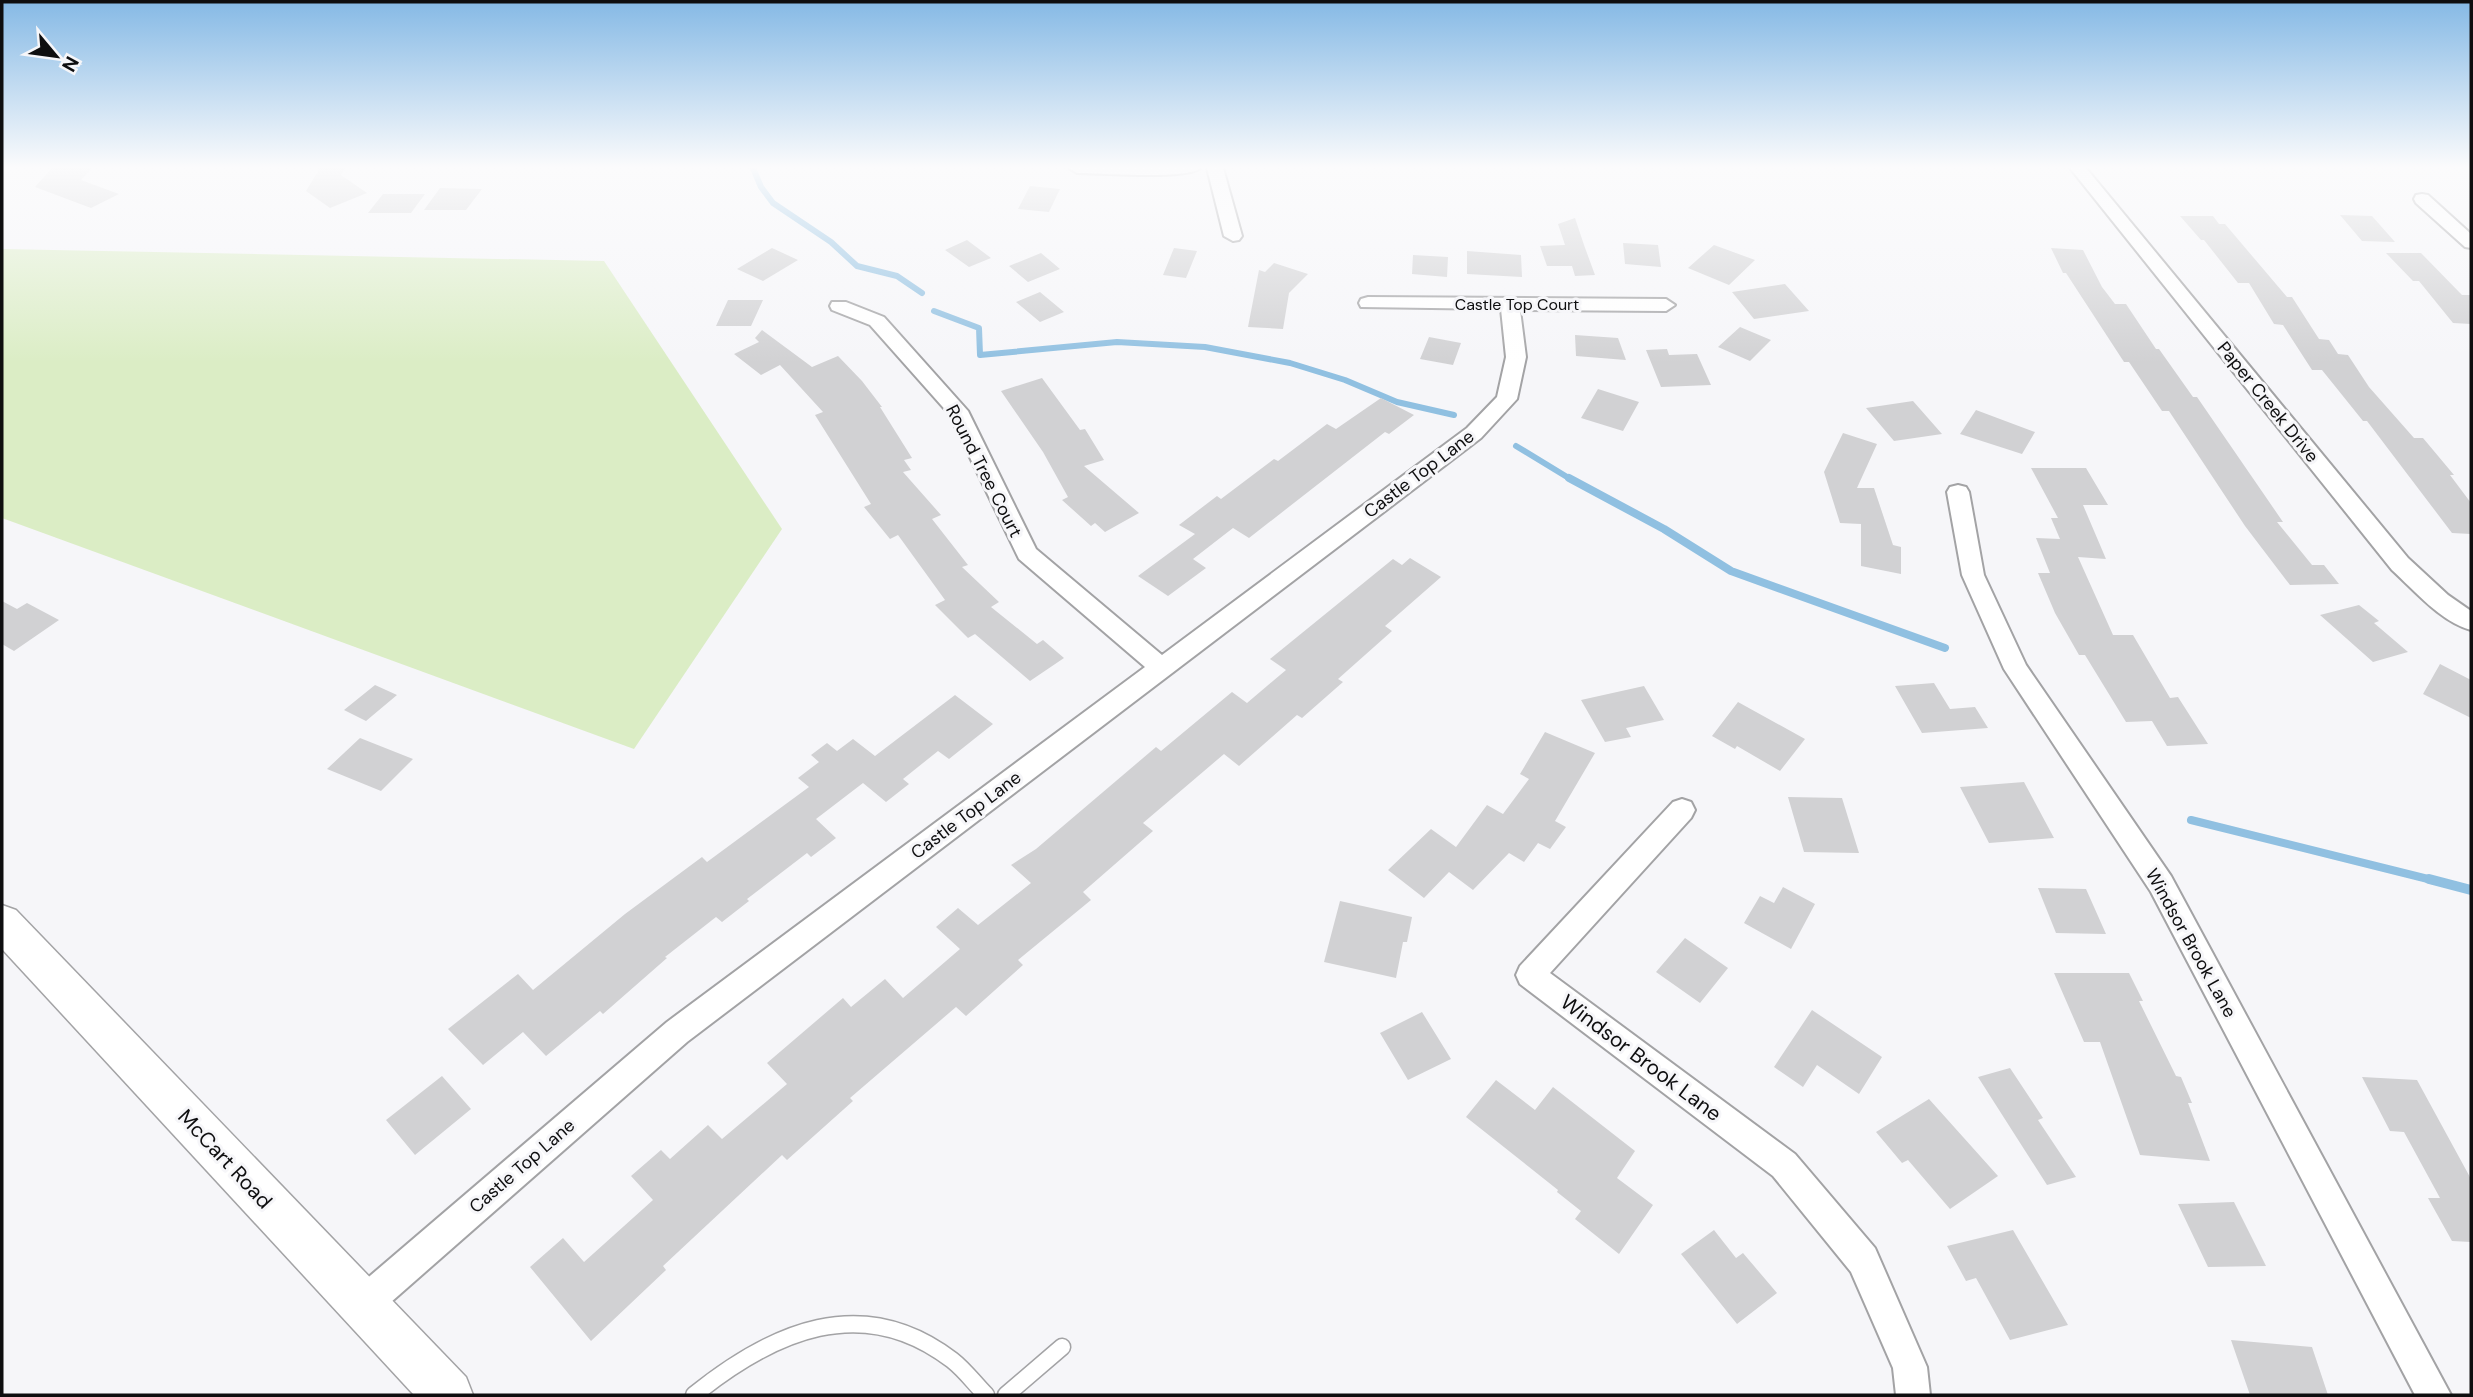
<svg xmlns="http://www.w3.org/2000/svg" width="2473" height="1397" font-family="'DM Sans',sans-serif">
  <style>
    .green { fill: #dbedc5 }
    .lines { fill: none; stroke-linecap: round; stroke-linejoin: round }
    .stream-far2 { stroke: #90c0e1; stroke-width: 6 }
    .stream-far1 { stroke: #90c0e1; stroke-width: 8 }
    .stream { stroke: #90c0e1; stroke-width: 10 }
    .building { fill: #d1d1d3 }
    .lane-casing { stroke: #a3a3a5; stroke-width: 19 }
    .street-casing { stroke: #a3a3a5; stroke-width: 4 }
    .secondary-casing { stroke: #a3a3a5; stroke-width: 3 }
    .lane { stroke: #fff; stroke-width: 16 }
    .street { fill: #fff; fill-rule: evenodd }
    .secondary { fill: #fff; fill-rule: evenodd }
    .labels { text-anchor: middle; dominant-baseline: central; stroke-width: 6; stroke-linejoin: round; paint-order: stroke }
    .far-street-label { font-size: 16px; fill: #0e0e0f; stroke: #f6f6f9 }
    .street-label { font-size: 18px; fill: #0e0e0f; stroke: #f6f6f9 }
    .near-street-label { font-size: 21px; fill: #0e0e0f; stroke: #f6f6f9 }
  </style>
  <rect width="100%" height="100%" fill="#f6f6f9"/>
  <!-- green -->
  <path class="green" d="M2,249L604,261L782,529L634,749L2,518Z"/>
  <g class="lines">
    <!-- stream-far2 -->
    <path class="stream-far2" d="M753,168L761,187L773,203L831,242L857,266L897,276L922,293
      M934,311L979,328L980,355L1117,342L1205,347L1290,363L1345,380L1397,402L1454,415
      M1516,446L1572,480"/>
    <!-- stream-far1 -->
    <path class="stream-far1" d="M1569,478L1664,529L1731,571L1945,648
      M2191,820L2436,881"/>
    <!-- stream -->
    <path class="stream" d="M2429,879L2471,890"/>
  </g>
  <!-- building -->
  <path class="building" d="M52,168H92L81,180L119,194L91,208L35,187Z
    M320,168H345L341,175L367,193L330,208L306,191Z
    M1030,186L1060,189L1049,212L1018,209Z
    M440,188L482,189L466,210H424Z
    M383,194H425L411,213H368Z
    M2340,215L2372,216L2395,242L2362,241Z
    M2180,216H2213L2219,224H2225L2287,297H2292L2319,339L2329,340L2338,354L2348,355L2369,387L2414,438H2423L2454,475H2450L2471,503V534L2452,533L2367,421H2363L2322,370H2312L2283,325L2274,324L2249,283H2238L2204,240H2201Z
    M1575,218L1584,245L1595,275L1575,276L1572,266H1547L1540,246L1565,245L1558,224Z
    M967,240L991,258L969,267L945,250Z
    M1623,243L1658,245L1661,267L1625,264Z
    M1714,245L1755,260L1729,285L1688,268Z
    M772,248L798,260L763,281L737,269Z
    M1174,248L1197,251L1186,278L1163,275Z
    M2051,248L2083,250L2102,287L2115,304H2126L2156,349H2159L2193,397H2197L2283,522H2277L2312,565H2324L2339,584L2290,585L2245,526L2169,411H2162L2129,362H2124L2066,273H2063Z
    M1467,251L1521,255L1522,277L1467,274Z
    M1041,253L1060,269L1028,282L1009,266Z
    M2386,253H2421L2462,295H2471V324L2453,323L2419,281H2413Z
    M1413,255L1448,257L1447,277L1412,274Z
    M1274,263L1308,274L1289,293L1283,329L1248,327L1259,270L1265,272Z
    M1785,284L1809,311L1754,319L1732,292Z
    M1040,292L1064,312L1040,322L1016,302Z
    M728,300H763L751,326H716Z
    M1740,327L1771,340L1750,361L1718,347Z
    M762,330L812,367L838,356L862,381L882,407H880L912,458L904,460L911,470L903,472L941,515L932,519L968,565L962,567L999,602L991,607L1037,644L1043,640L1064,658L1030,681L975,634L968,638L935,605L945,600L898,535L890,539L864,507L871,504L815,415L823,412L780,365L761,375L734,354L759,342L755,338Z
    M1575,335L1618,338L1626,360L1576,356Z
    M1429,337L1461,343L1453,365L1420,359Z
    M1667,349L1669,355L1697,354L1711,385L1661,387L1646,350Z
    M1042,378L1080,430L1085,429L1104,460L1084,466L1139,513L1105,532L1095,523L1091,526L1062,500L1068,497L1043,452L1001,391Z
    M1598,389L1639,402L1623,431L1581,418Z
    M1381,398L1414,415L1389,434L1385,432L1249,538L1233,528L1193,559L1206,568L1168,596L1138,576L1195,534L1179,525L1217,496L1221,499L1274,459L1278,461L1327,424L1336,429Z
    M1913,401L1942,434L1894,441L1866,408Z
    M1976,410L2035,432L2022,454L1960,434Z
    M1843,433L1877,444L1857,488H1874L1893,545L1901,547V574L1861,566V524L1840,523L1824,472Z
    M2031,468H2086L2108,505H2083L2106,559L2078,557L2113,635H2133L2170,698L2178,697L2208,744L2167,746L2152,721L2126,722L2085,655H2079L2055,613L2038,573H2050L2036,538L2060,539L2051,518H2058Z
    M1410,558L1441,577L1385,626L1392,631L1338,679L1343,682L1302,718L1297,715L1239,766L1224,754L1143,823L1153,831L1083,892L1091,900L1018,960L1023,965L966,1016L956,1007L850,1098L853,1101L787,1160L782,1155L663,1266L666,1270L591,1341L530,1267L563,1238L584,1262L653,1200L631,1176L661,1150L670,1159L708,1125L722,1139L787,1084L767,1063L843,998L851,1007L885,979L903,998L960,949L936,927L958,908L978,925L1031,883L1011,865L1036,849L1156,747L1161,751L1232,692L1247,703L1286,670L1270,659L1393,559L1402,565Z
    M2,601L17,609L27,603L59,620L14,651L2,644Z
    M2359,605L2379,621L2374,623L2408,652L2373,662L2320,615Z
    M2440,664L2471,680V718L2423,694Z
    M1934,683L1950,709L1975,707L1988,728L1922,733L1895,686Z
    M375,685L397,695L366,721L344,710Z
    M1644,686L1664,720L1626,728L1631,737L1605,742L1581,700Z
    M955,695L993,724L949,759L938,751L903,779L909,784L886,802L863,783L816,819L836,838L811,857L807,853L747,899L749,901L722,922L716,917L665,957L667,958L603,1014L600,1011L546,1056L523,1032L483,1065L448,1029L518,974L533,990L625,914L702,857L707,862L809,787L798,778L819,762L811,755L827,743L837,751L853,739L875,756Z
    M1738,702L1805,739L1780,771L1737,746L1735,749L1712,736Z
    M1545,732L1595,753L1555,821L1566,827L1550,849L1538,843L1524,862L1509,853L1473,890L1449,872L1424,898L1388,870L1431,829L1456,847L1487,805L1503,814L1529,779L1520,774Z
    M360,738L413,759L381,791L327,769Z
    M2024,782L2054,838L1989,843L1960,787Z
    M1788,797L1842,798L1859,853L1804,852Z
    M1783,887L1815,904L1791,949L1744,923L1760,896L1774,903Z
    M2038,888L2086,889L2106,934L2056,933Z
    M1340,901L1412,917L1407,942H1403L1396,978L1324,962Z
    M1685,938L1728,968L1700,1003L1656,972Z
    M2054,973H2129L2143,1001H2139L2176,1076L2181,1077L2192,1103H2188L2210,1161L2140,1155L2100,1042H2084Z
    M1812,1010L1882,1057L1859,1094L1817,1065L1803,1087L1774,1067Z
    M1422,1012L1451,1059L1408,1080L1380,1033Z
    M2010,1068L2043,1118L2038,1120L2076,1177L2047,1185L1978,1077Z
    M442,1076L471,1109L415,1155L386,1120Z
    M2362,1077L2417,1080L2471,1179V1242L2452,1241L2428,1198H2440L2404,1132L2390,1131Z
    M1496,1080L1535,1110L1553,1087L1635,1151L1617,1178L1653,1205L1619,1254L1575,1219L1581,1211L1557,1192L1558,1190L1466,1117Z
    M1929,1099L1998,1176L1950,1209L1908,1160L1902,1163L1876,1132Z
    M2234,1202L2266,1266L2208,1267L2178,1204Z
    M1714,1230L1736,1258L1743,1253L1777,1293L1737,1324L1681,1254Z
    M2013,1230L2068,1325L2010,1340L1976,1278L1966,1281L1947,1246Z
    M2231,1340L2312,1347L2328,1395H2250Z"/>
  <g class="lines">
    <!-- lane casing -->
    <g class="lane-casing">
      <path id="lane" d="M694,1395C772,1332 862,1291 952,1360C965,1370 975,1384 986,1395
        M1006,1395L1062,1347"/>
    </g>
    <!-- street casing -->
    <g class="street-casing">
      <path id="street" d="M1069,168H1200C1188,180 1099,173 1077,173Z
        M1207,168H1223L1242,236L1239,240L1233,241L1224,236Z
        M2070,168H2086L2408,558L2448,595L2471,611V630C2441,622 2415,591 2392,570Z
        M2422,194L2428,195L2471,234V248L2465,247L2416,203L2414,199L2416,195Z
        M1368,297L1666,299L1675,305L1666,311L1520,310L1526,357L1517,399L1481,438L687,1042L374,1317L362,1322L350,1317L345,1305L350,1293L667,1022L1145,667L1019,559L949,414L870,325L832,310L830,306L832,302H846L884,317L968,411L1036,549L1162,655L1467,428L1497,397L1506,357L1501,309L1361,307L1359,303L1361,299Z
        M1958,485L1966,487L1969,492L1984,575L2026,665L2171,876L2451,1395H2415L2151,892L2004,669L1962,575L1947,492L1950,487Z
        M1682,799L1691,802L1695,810L1691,818L1550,973L1795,1154L1875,1248L1927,1367L1930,1395H1896L1893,1368L1851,1272L1773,1176L1520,984L1516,975L1520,966L1673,802Z"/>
    </g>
    <!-- secondary casing -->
    <g class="secondary-casing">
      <path id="secondary" d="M2,905L16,910L466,1377L473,1395H414L2,949Z"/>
    </g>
    <!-- lane -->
    <use href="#lane" class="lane"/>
    <!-- street -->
    <use href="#street" class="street"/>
    <!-- secondary -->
    <use href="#secondary" class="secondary"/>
  </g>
  <!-- sky -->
  <linearGradient id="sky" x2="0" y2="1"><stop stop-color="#85b9e5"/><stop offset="0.46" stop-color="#fbfbfc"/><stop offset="1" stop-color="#fbfbfc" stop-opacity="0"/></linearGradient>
  <rect width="2473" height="363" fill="url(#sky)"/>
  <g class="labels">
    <!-- far-street labels -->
    <g class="far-street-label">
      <text x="1517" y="304">Castle Top Court</text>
    </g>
    <!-- street labels -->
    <g class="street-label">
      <text transform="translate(2268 402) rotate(51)">Paper Creek Drive</text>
      <text transform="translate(984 471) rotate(63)">Round Tree Court</text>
      <text transform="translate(1419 474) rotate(-37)">Castle Top Lane</text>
      <text transform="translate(966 815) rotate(-37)">Castle Top Lane</text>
      <text transform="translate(2191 943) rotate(61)">Windsor Brook Lane</text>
      <text transform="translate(522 1166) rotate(-41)">Castle Top Lane</text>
    </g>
    <!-- near-street labels -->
    <g class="near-street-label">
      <text transform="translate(1641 1058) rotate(37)">Windsor Brook Lane</text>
      <text transform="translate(225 1159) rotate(47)">McCart Road</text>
    </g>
  </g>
  <!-- border -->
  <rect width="2473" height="1397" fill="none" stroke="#0e0e0f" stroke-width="7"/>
  <!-- north arrow -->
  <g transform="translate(56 56) rotate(119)" stroke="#f6f6f9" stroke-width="5" paint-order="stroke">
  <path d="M0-5L12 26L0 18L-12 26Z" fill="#0e0e0f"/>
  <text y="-10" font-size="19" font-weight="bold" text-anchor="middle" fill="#0e0e0f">N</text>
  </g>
</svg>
